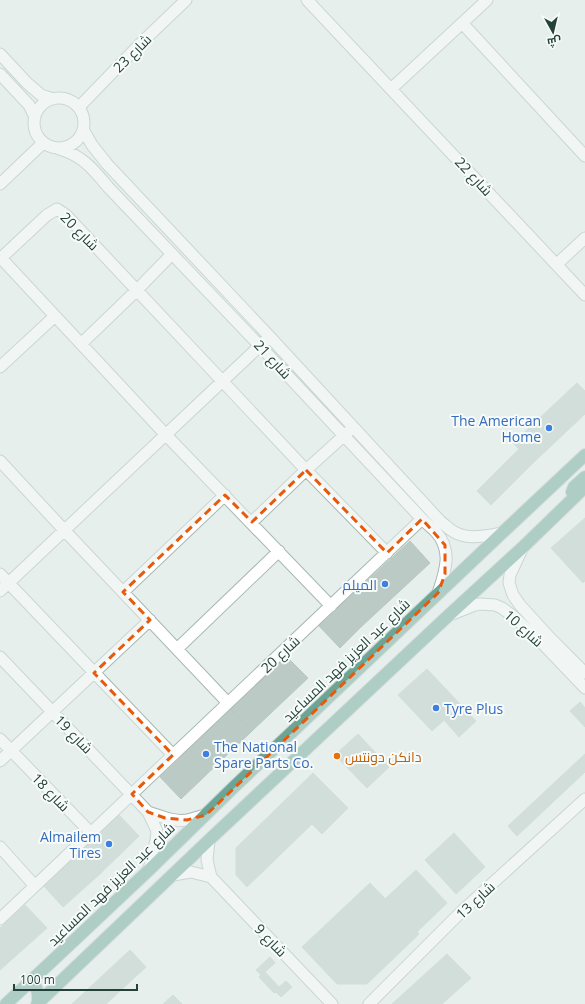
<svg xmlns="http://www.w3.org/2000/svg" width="585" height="1004" font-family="'Open Sans',Cairo,sans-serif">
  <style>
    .building { fill: #bbcac4; stroke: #b8c9c2 }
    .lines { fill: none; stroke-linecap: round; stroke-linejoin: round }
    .minor-casing { stroke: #a8b8b2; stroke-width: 13 }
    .major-casing { stroke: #c2cac8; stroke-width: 14 }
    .minor { stroke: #fff; stroke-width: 11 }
    .major { stroke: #6aa596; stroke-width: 12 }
    .marked { fill: none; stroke: #e8590c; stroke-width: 3; stroke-dasharray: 8 5; stroke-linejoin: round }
    .shop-dot { fill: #3f7fe0; stroke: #f7fbf9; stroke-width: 1.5 }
    .food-dot { fill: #e8710a; stroke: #f7fbf9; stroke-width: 1.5 }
    .labels { text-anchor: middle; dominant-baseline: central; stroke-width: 4; stroke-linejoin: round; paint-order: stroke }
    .street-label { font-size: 14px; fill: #24423a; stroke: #f7fbf9 }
    .shop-label { font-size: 14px; fill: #366cbe; stroke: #f7fbf9; text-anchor: end }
    .food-label { font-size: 14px; fill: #c56008; stroke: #f7fbf9; text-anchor: start }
  </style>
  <rect width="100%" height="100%" fill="#e6efeb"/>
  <!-- building -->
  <path class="building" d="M577,383L585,391V414L533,463L513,443Z
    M519,449L533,463L491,505L477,491Z
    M585,518V581L583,583L551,548Z
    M410,541L430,563L361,627L340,606Z
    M340,606L361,627L340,648L319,626Z
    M286,656L308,678L252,731L231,709Z
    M427,669L476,721L459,737L444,720L432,731L398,695Z
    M580,702L585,708V727L570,711Z
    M231,709L252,731L181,799L160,777Z
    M358,734L389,767L367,788L335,755Z
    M585,754V772L517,836L508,826Z
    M313,773L348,808L322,834L312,824L247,887L236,875V848Z
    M118,814L139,836L100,874L79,851Z
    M454,833L485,867L456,894L425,860Z
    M79,851L100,874L63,907L42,884Z
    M416,870L447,903L417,932L385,899Z
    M370,883L419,934L367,984H337L302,947Z
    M25,905L47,928L9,962L0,952V928Z
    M130,950L146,967L106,1004H72Z
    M0,952L9,962L0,970Z
    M447,954L471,978L442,1004H392Z
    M270,957L275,963L265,972L279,987L286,981L292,987L281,997L276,992L274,993L259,977L261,975L256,970Z
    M173,995L182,1004H163Z"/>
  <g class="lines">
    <!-- minor casing -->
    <g class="minor-casing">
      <path id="minor" d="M307,0L585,295
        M462,23L585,156
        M0,54L27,83L41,95L53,99
        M0,74L29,105L35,117
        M391,89L487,0
        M34 123a25 25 0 1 1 50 0a25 25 0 1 1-50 0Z
        M79,107L139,45L186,0
        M84,131L92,145L107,164L270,337L441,522C444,524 448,528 451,530C466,541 485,536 502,533
        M59,149C82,155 93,169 108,187L260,346L422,519C427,524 432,528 436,532C453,551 445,572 438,593
        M0,184L43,143
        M1,258L166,435L331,606
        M0,259L47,215L57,209L66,215L306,470L387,553
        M557,264L585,238
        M81,344L137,290L172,254
        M0,367L55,316
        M0,461L65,531L228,703
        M252,522L306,470L348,432
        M522,549L510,575L509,583L513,595L520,605L550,638L585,673
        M0,574L173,755
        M0,591L265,341
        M123,592L225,495
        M450,615L475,605L480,604L495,605L502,608L514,617L543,644L585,688
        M177,649L279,551
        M0,657L148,812L157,831L156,840L149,870
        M0,739L91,833
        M0,761L150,620
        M148,812C161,816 173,822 187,820C193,819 200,816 206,815
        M209,840L207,860L211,877L332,1004
        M0,847L35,886
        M173,875L191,872L211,877
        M0,919L422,519
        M369,1004L462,911L585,799"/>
    </g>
    <!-- major casing -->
    <g class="major-casing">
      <path id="major" d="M572,492L574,487L585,477
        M26,985C39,983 38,993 38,1003
        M6,1004L50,963L149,870L234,787L502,533L585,455
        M37,1004L209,840L449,615L522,548L585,487"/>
    </g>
    <!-- minor -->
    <use href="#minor" class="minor"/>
    <!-- major -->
    <use href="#major" class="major"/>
  </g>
  <!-- marked area -->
  <path d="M0 0H585V1004H0ZM306,470L387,553L422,519L445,545V574L438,593L206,815L187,820L165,818L148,812L132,794L173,755L94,673L150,620L123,592L225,495L252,522Z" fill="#e6efeb" fill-opacity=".55" fill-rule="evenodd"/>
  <path class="marked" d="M306,470L387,553L422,519L445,545V574L438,593L206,815L187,820L165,818L148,812L132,794L173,755L94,673L150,620L123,592L225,495L252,522Z"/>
  <!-- markers -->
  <g class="shop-dot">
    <circle cx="549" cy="428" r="4"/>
    <circle cx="385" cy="584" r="4"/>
    <circle cx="436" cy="708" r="4"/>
    <circle cx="206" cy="754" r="4"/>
    <circle cx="109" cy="844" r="4"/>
  </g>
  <circle class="food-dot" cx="337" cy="756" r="4"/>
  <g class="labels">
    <!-- street labels -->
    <g class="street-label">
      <text transform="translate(132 53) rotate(-45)">شارع 23</text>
      <text transform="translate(474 176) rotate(47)">شارع 22</text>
      <text transform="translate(80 231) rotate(45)">شارع 20</text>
      <text transform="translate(273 359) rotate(47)">شارع 21</text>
      <text transform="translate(524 628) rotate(42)">شارع 10</text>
      <text transform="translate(280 654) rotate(-43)">شارع 20</text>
      <text transform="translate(346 660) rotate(-44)">شارع عبد العزيز فهد المساعيد</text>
      <text transform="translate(74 734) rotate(46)">شارع 19</text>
      <text transform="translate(51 792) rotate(46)">شارع 18</text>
      <text transform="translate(111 884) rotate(-44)">شارع عبد العزيز فهد المساعيد</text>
      <text transform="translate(475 900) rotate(-43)">شارع 13</text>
      <text transform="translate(271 940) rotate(46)">شارع 9</text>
    </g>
    <!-- shop labels -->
    <g class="shop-label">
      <text x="541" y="420">The American<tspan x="541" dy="16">Home</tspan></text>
      <text x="377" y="584">الميلم</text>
      <text x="444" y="708" text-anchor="start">Tyre Plus</text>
      <text x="214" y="746" text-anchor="start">The National<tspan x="214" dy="16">Spare Parts Co.</tspan></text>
      <text x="101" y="836">Almailem<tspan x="101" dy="16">Tires</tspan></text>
    </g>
    <!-- food labels -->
    <g class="food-label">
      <text x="345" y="756">دانكن دونتس</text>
    </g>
  </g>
  <!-- north arrow -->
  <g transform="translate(553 32) rotate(172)" stroke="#f7fbf9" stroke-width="3" paint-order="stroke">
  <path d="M0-3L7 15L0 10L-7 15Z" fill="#24423a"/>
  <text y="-6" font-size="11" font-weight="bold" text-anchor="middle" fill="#24423a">ش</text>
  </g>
  <!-- scale -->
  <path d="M14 984v6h123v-6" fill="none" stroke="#24423a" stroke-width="2"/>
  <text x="20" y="984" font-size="12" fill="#24423a" stroke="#f7fbf9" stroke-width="3" paint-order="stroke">100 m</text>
</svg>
